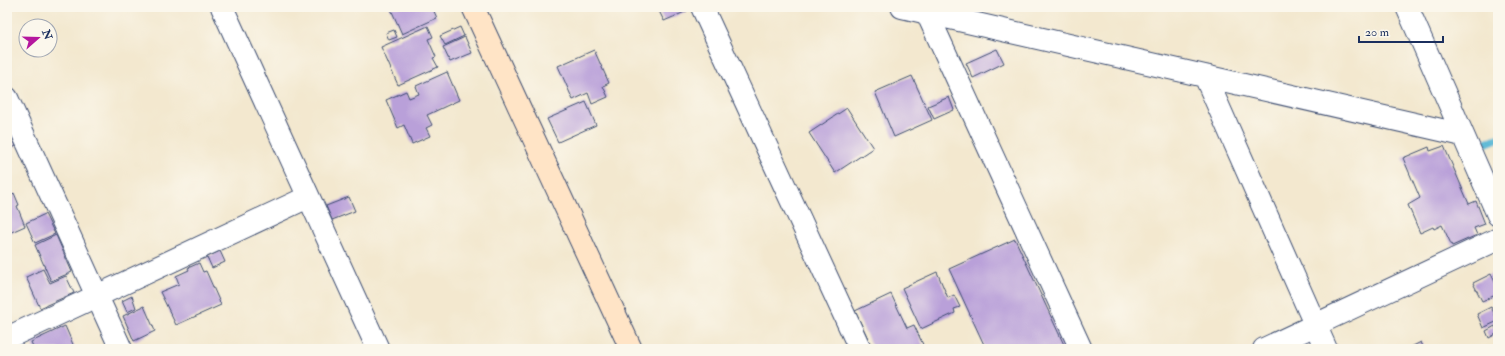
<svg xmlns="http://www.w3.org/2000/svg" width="1505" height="356" font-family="'IM FELL Double Pica',serif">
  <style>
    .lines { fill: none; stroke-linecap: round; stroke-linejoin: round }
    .stream { stroke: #58b8d6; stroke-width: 8 }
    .building { fill: #b9a0d9 }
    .street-casing { stroke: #3b4b6f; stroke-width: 24 }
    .secondary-casing { stroke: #3b4b6f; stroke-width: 24 }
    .street { stroke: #fff; stroke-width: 22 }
    .secondary { stroke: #ffe4c6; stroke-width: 22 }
  </style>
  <rect width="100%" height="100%" fill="#fbf7ec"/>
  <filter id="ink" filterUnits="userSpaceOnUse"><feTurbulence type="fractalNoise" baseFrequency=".025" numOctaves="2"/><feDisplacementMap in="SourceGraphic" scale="8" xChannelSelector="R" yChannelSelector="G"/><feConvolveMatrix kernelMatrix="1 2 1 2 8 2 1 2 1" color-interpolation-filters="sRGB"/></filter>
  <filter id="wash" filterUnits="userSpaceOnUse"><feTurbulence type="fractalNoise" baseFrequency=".012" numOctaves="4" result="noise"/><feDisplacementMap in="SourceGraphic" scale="16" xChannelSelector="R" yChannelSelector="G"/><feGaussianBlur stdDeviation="0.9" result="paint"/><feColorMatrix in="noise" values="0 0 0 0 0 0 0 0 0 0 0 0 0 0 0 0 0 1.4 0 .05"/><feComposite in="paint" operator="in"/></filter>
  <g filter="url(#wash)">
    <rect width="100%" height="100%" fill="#f3e8cf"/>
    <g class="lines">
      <!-- stream -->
      <path class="stream" d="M1486,143L1498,138"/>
    </g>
    <g id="blocks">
      <!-- building -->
      <path class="building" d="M390,7H432L437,18L402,34Z
        M657,7H686L687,11L664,21Z
        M428,26L433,37L428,39L436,57L433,58L438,67L398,85L381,47Z
        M460,27L464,36L445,45L440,36Z
        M394,30L397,37L389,40L386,33Z
        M465,37L472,53L450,62L443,47Z
        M997,49L1004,63L973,78L966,63Z
        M594,50L609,83L603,86L608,97L592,104L588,93L573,100L558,66Z
        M447,72L459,100L427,115L432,125L426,128L430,136L412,144L404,125L398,128L386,100L406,91L409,98L419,94L416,86Z
        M912,76L932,120L894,137L875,92Z
        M949,97L954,110L934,119L928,106Z
        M586,102L596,125L558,142L547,119Z
        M847,108L873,148L835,173L809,133Z
        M12,136L16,146L7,151V138Z
        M1444,146L1469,204L1476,201L1485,224L1474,228L1477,235L1452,246L1442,225L1434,229L1433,227L1420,233L1408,205L1420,198L1403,158L1429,147L1430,151Z
        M7,185L12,195L14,193L19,205L17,206L25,226L7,234Z
        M349,197L355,211L332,220L326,206Z
        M45,214L55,234L35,243L26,223Z
        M56,235L72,272L51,281L35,245Z
        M1015,239L1066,349H986L949,269Z
        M220,251L225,262L212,268L207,257Z
        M199,263L203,272L206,271L221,305L176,325L160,292L179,284L176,276L189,270L188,268Z
        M43,269L50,283L66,276L74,293L40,308L26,277Z
        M937,272L948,298L954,295L960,307L954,309L955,313L921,329L902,288Z
        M1491,274L1498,288V294L1482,301L1473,283Z
        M891,294L907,328L914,325L925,349H873L855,311Z
        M132,296L136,308L127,312L122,301Z
        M144,306L155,331L134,341L123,316Z
        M1491,307L1498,321L1483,328L1477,314Z
        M65,326L75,349H34L31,342Z
        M1495,326L1498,333L1489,338L1486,331Z
        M1421,342L1424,349H1407Z"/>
    </g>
  </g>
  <g filter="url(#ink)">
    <use href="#blocks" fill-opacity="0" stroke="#3b4b6f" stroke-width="1"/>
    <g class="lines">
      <!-- street casing -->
      <g class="street-casing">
        <path id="street" d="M222,7L378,349
          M702,7L860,349
          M902,7L1463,135
          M927,7V13L1081,349
          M1407,7L1498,215
          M1205,76L1326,349
          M7,98L121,349
          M7,338L308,197
          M1264,349L1498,239"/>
      </g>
      <!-- secondary casing -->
      <g class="secondary-casing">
        <path id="secondary" d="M473,7L631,349"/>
      </g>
      <!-- street -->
      <use href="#street" class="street"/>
      <!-- secondary -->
      <use href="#secondary" class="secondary"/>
    </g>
  </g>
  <!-- margin -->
  <rect width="1505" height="356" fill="none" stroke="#fbf7ec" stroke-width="24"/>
  <!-- north arrow -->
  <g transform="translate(38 38) rotate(70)"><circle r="19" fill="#fbf7ec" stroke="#a1a7b3"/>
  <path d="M0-3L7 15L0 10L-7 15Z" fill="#b5179e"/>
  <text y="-6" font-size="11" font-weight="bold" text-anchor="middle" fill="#1b2f5e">N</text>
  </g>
  <!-- scale -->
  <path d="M1359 36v6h84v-6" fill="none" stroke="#1b2f5e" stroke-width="2"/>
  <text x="1365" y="36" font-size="12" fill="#1b2f5e" stroke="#fbf7ec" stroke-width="3" paint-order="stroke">20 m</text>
</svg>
